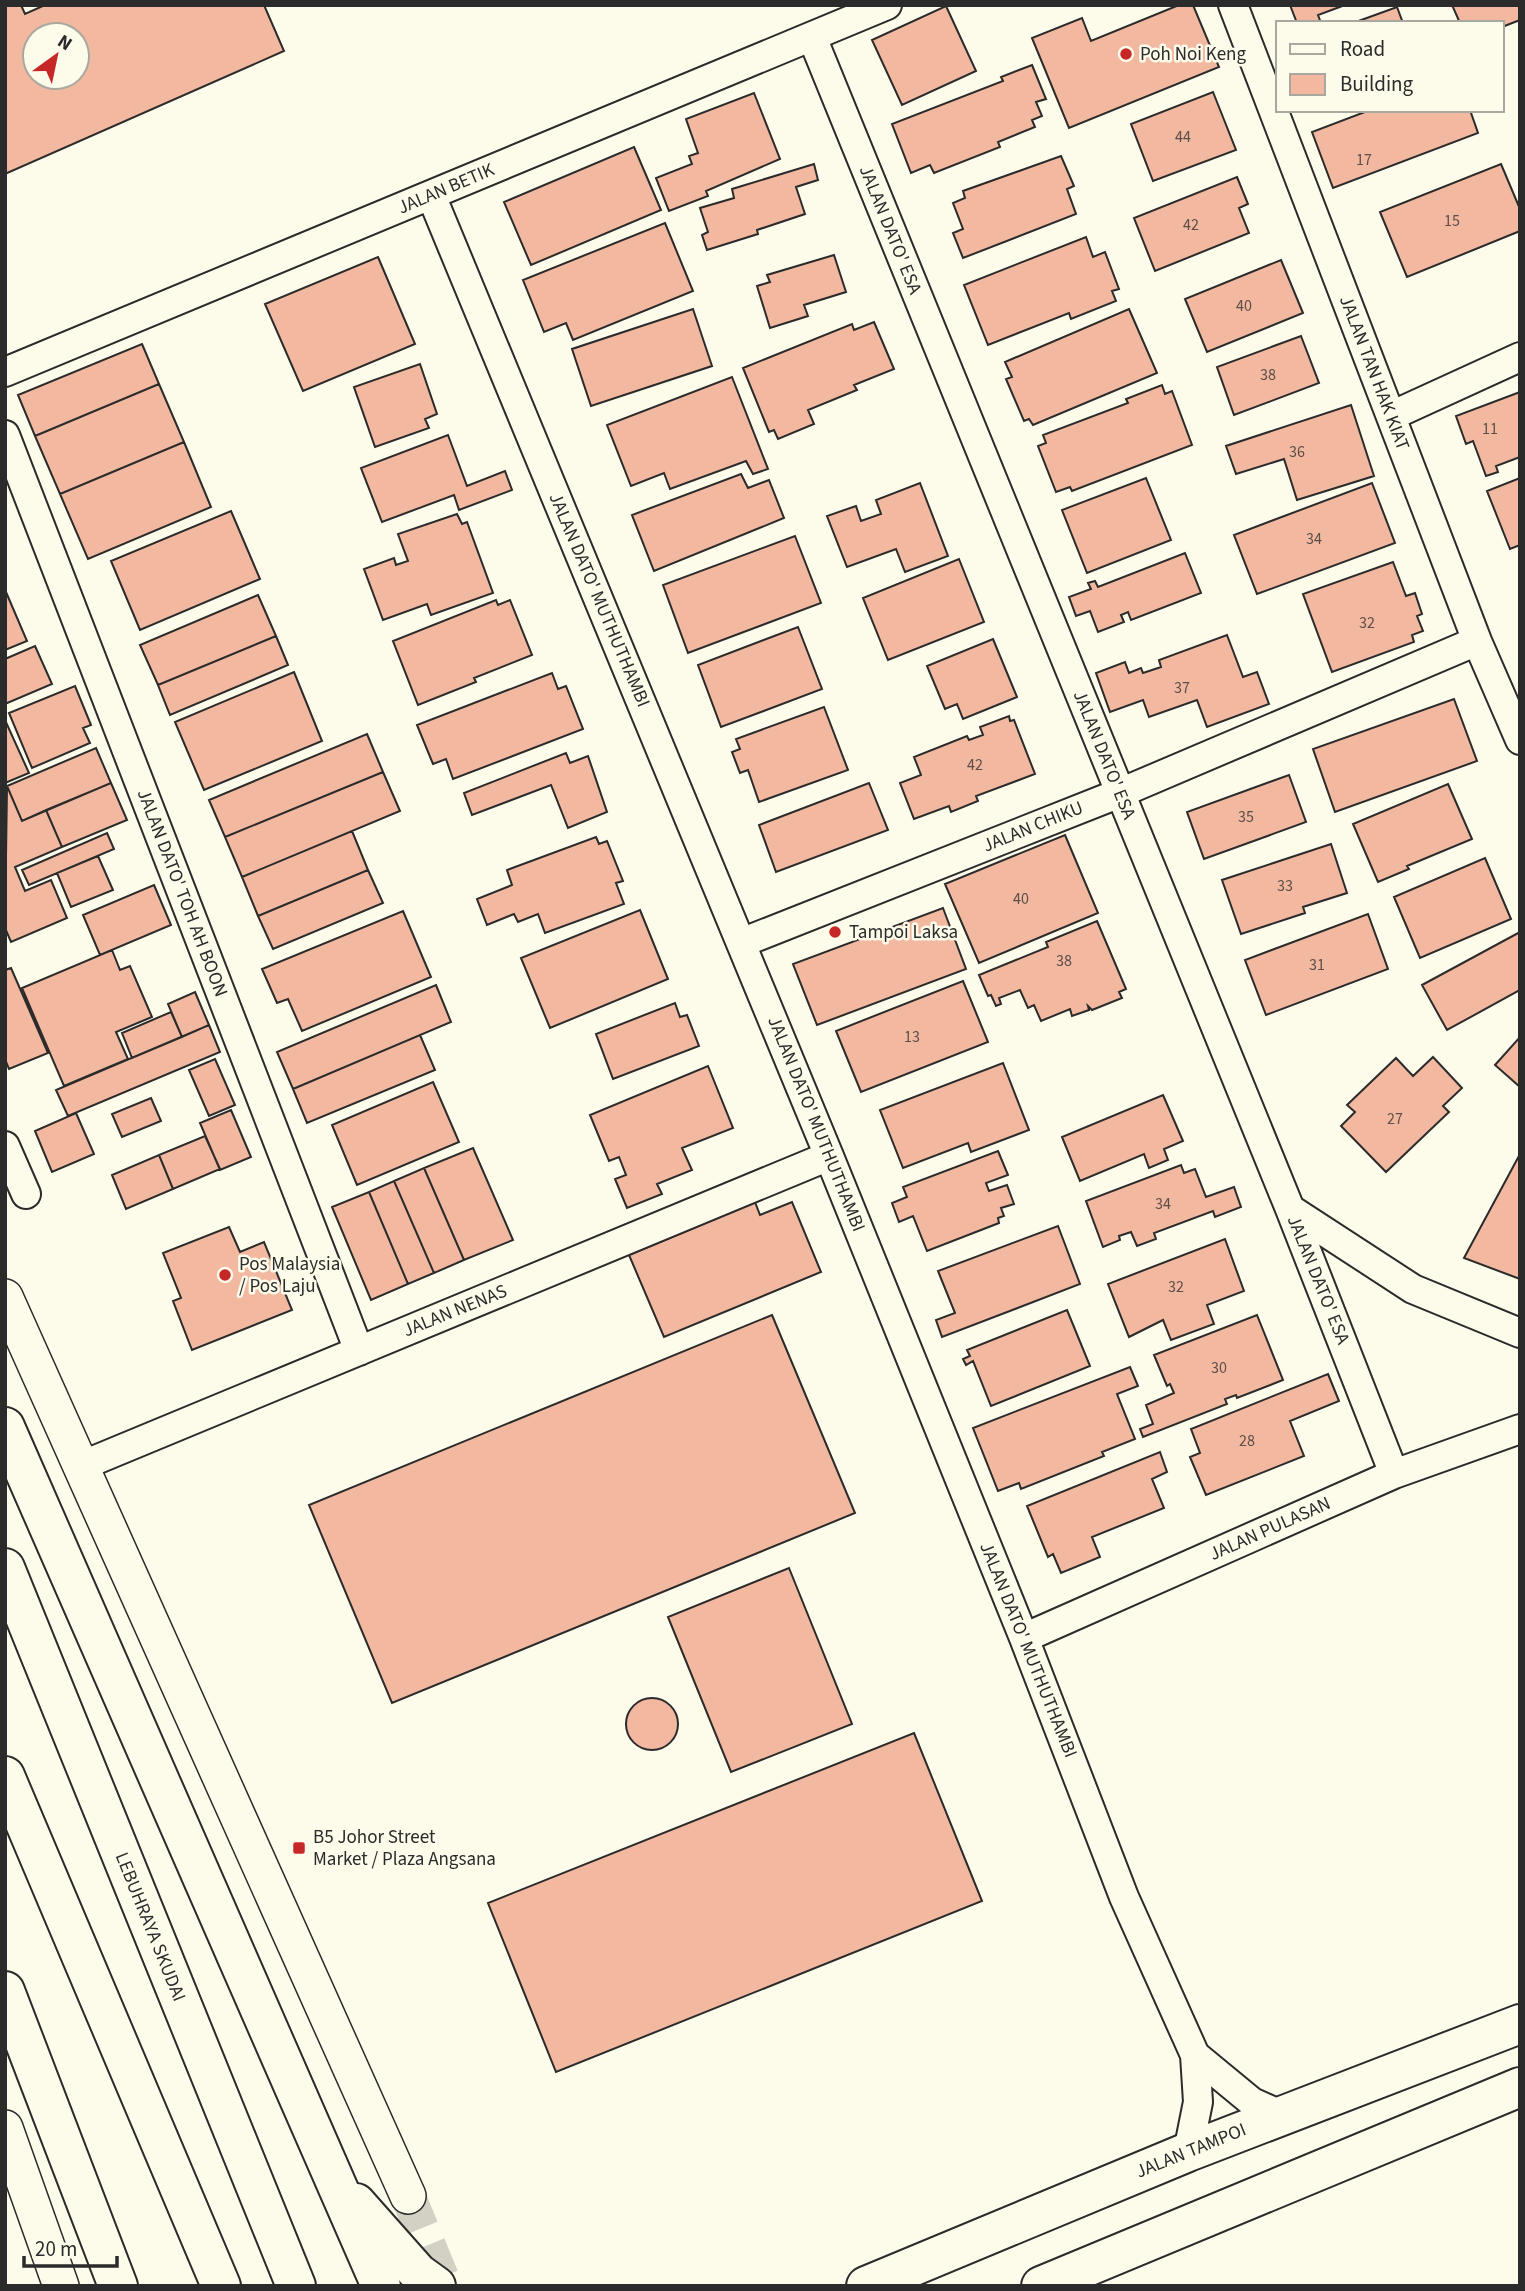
<svg xmlns="http://www.w3.org/2000/svg" width="1525" height="2291" font-family="'Source Sans 3',sans-serif">
  <style>
    .building { fill: #f2b8a0; stroke: #2b2b2b; stroke-width: 2; fill-rule: evenodd }
    .lines { fill: none; stroke-linecap: round; stroke-linejoin: round }
    .tertiary-tunnel { stroke: #d3d1c4; stroke-width: 35; stroke-dasharray: 35 18; stroke-linecap: butt }
    .minor-casing { stroke: #2b2b2b; stroke-width: 32 }
    .tertiary-casing { stroke: #2b2b2b; stroke-width: 38 }
    .primary-casing { stroke: #2b2b2b; stroke-width: 42 }
    .trunk-casing { stroke: #2b2b2b; stroke-width: 42 }
    .minor { stroke: #fdfbea; stroke-width: 28 }
    .tertiary { stroke: #fdfbea; stroke-width: 35 }
    .primary { stroke: #fdfbea; stroke-width: 38 }
    .trunk { stroke: #fdfbea; stroke-width: 38 }
    .poi-dot { fill: #c62828; stroke: #fdfbea; stroke-width: 2.5 }
    .labels { text-anchor: middle; dominant-baseline: central; stroke-width: 5; stroke-linejoin: round; paint-order: stroke }
    .number-label { font-size: 16px; fill: #5d4e48 }
    .poi-label { font-size: 19px; fill: #2b2b2b; stroke: #fdfbea; text-anchor: start }
    .street-label { font-size: 19px; fill: #2b2b2b; stroke: #fdfbea }
  </style>
  <rect width="100%" height="100%" fill="#fdfbea"/>
  <!-- building -->
  <path class="building" d="M5,5H21L25,14L45,5H264L284,51L5,174ZM35,35H77V77H35Z
    M1179,5H1193L1219,67L1069,128L1032,38L1082,18L1091,41Z
    M1290,5H1345L1318,15L1321,23H1297Z
    M1452,5H1520V20L1502,27V23H1460Z
    M946,6L976,71L902,105L872,40Z
    M1397,7L1403,23H1353Z
    M1032,65L1046,99L1036,102L1042,116L1032,120L1035,127L998,142L1000,147L934,173L930,165L911,173L892,124L1003,81L1001,77Z
    M1213,92L1236,150L1153,181L1131,124Z
    M754,93L780,159L706,191L708,196L669,211L656,178L692,164L689,156L698,153L686,119Z
    M1370,110H1470L1478,133L1333,188L1312,132Z
    M634,147L661,210L531,265L504,202Z
    M1061,156L1074,186L1067,189L1076,214L963,258L953,233L963,229L953,203L965,198L963,191Z
    M814,164L818,180L796,187L805,214L757,230L758,234L707,250L702,235L708,232L700,208L734,198L732,189Z
    M1501,164L1520,209V231L1407,277L1380,212Z
    M1237,177L1248,204L1239,208L1249,233L1155,271L1134,218Z
    M665,223L693,291L573,340L566,323L544,332L523,280Z
    M1086,237L1093,257L1105,252L1119,289L1112,291L1116,301L1071,319L1069,313L988,345L964,285Z
    M834,255L846,292L804,305L808,316L770,328L757,286L770,282L767,275Z
    M378,257L415,344L303,391L265,304Z
    M1281,260L1303,313L1207,352L1185,299Z
    M693,309L712,366L591,406L572,349Z
    M1129,309L1157,373L1033,425L1029,419L1024,421L1006,379L1012,377L1005,362Z
    M874,322L894,369L854,385L857,390L808,410L814,424L778,439L774,430L769,432L743,368L852,324L854,330Z
    M1301,336L1319,383L1234,415L1217,367Z
    M142,344L159,384L35,436L18,395Z
    M420,364L437,414L425,419L429,428L375,447L354,387Z
    M732,377L768,469L753,474L746,461L670,489L664,473L631,486L607,425Z
    M159,384L184,442L60,494L35,436Z
    M1162,385L1165,394L1172,391L1192,445L1072,491L1070,487L1056,492L1038,446L1046,443L1043,435L1128,403L1126,399Z
    M1520,392V457L1496,466L1498,472L1486,476L1473,441L1466,444L1456,416Z
    M1351,405L1374,476L1297,500L1284,459L1236,474L1226,446Z
    M448,435L467,486L505,471L512,490L459,510L454,495L382,522L361,468Z
    M184,442L211,507L88,559L60,494Z
    M741,474L748,488L769,480L784,518L654,571L632,515Z
    M1146,478L1171,540L1087,573L1062,510Z
    M1520,478V545L1510,549L1487,491Z
    M920,483L948,556L905,572L896,549L847,567L827,516L856,506L861,521L881,514L876,500Z
    M1372,483L1395,543L1257,594L1234,535Z
    M231,511L260,579L140,630L111,561Z
    M457,514L462,524L467,522L493,593L431,615L427,604L383,620L364,569L394,558L396,565L408,561L398,534Z
    M795,536L821,603L688,653L663,585Z
    M1185,553L1201,593L1131,620L1128,612L1121,615L1124,622L1098,632L1090,611L1076,616L1069,597L1091,589L1088,583L1095,581L1098,587Z
    M959,559L984,622L888,660L863,598Z
    M1393,562L1406,596L1415,593L1422,614L1417,616L1423,631L1412,635L1414,642L1332,672L1303,594Z
    M6,592L27,641L5,650V593Z
    M258,595L276,636L158,685L140,645Z
    M496,600L498,605L510,600L532,655L474,678L476,682L418,705L393,641Z
    M798,627L822,689L721,727L698,665Z
    M1227,635L1243,677L1257,672L1269,704L1207,727L1197,700L1149,717L1143,700L1110,712L1096,673L1125,662L1129,673L1141,668L1143,673L1161,667L1159,660Z
    M276,636L288,665L170,715L158,685Z
    M993,639L1017,697L963,719L957,704L945,709L927,666Z
    M35,646L52,684L5,704V659Z
    M294,672L322,741L204,790L175,722Z
    M552,673L558,689L566,686L583,729L453,779L446,759L433,764L417,725Z
    M75,686L91,725L83,728L90,743L32,768L9,713Z
    M1454,699L1477,761L1335,812L1313,749Z
    M824,707L848,770L759,802L748,770L740,773L732,752L740,749L736,739Z
    M1009,716L1010,721L1014,720L1035,774L976,796L978,801L951,812L949,806L914,819L900,783L921,775L914,757L967,736L969,740L983,735L980,727Z
    M5,720L29,773L5,783Z
    M367,734L383,772L225,837L209,800Z
    M96,748L111,783L22,821L7,786Z
    M566,753L570,763L588,756L607,812L568,828L551,785L472,815L464,793Z
    M383,772L400,811L242,877L225,837Z
    M1289,775L1306,822L1204,859L1187,812Z
    M111,783L127,820L62,847L46,810Z
    M869,783L888,830L776,872L759,825Z
    M1448,784L1472,839L1407,866L1409,869L1378,882L1353,824Z
    M7,786L22,821L46,810L62,847L15,867L25,891L51,880L67,918L11,942L5,928Z
    M352,831L368,870L258,916L242,877Z
    M107,833L114,849L29,885L22,870Z
    M1065,835L1098,913L979,963L945,884Z
    M596,837L599,844L607,841L623,881L616,883L624,904L545,933L538,914L518,922L514,914L487,925L477,899L512,885L507,870Z
    M1331,844L1347,893L1303,907L1305,913L1241,934L1222,880Z
    M98,856L113,890L71,907L57,873Z
    M1485,858L1511,919L1420,958L1394,897Z
    M368,870L383,903L273,949L258,916Z
    M154,885L171,925L100,955L83,915Z
    M943,908L966,969L817,1025L793,964Z
    M640,910L668,979L550,1028L521,958Z
    M403,911L431,977L302,1031L288,999L277,1003L262,969Z
    M1368,914L1388,969L1266,1015L1245,960Z
    M1097,921L1126,989L1119,992L1122,998L1092,1010L1088,1006L1089,1010L1072,1016L1070,1009L1041,1021L1034,1005L1028,1008L1020,990L999,998L1001,1004L996,1006L991,995L988,996L979,975L1048,947L1046,942Z
    M1520,932V990L1447,1030L1422,985Z
    M112,950L120,970L130,966L152,1017L116,1032L128,1059L64,1086L22,988Z
    M11,968L48,1053L9,1069L5,1059V970Z
    M963,981L988,1042L861,1092L836,1031Z
    M436,985L451,1022L293,1089L277,1052Z
    M195,992L209,1025L182,1037L168,1004Z
    M675,1003L680,1017L687,1015L699,1046L613,1079L596,1034Z
    M171,1012L182,1037L132,1058L122,1033Z
    M209,1025L220,1052L68,1116L56,1090Z
    M420,1035L435,1070L307,1123L293,1089Z
    M1520,1037V1087L1495,1065Z
    M1433,1057L1462,1088L1443,1106L1449,1112L1386,1172L1341,1126L1355,1112L1347,1105L1396,1058L1413,1076Z
    M215,1059L235,1105L209,1116L189,1070Z
    M1003,1063L1029,1130L971,1152L968,1143L903,1168L880,1110Z
    M708,1066L733,1128L682,1148L692,1170L657,1184L662,1194L627,1208L615,1179L626,1175L619,1157L609,1161L590,1115Z
    M433,1082L459,1142L357,1185L332,1125Z
    M1163,1095L1183,1141L1164,1149L1168,1160L1149,1168L1144,1154L1080,1181L1062,1137Z
    M151,1098L161,1121L122,1137L112,1114Z
    M231,1110L251,1157L220,1170L200,1123Z
    M76,1113L94,1154L52,1172L35,1131Z
    M205,1136L220,1169L173,1189L159,1155Z
    M473,1148L513,1240L464,1260L424,1168Z
    M998,1151L1008,1175L986,1183L989,1191L1007,1185L1014,1204L1001,1208L1004,1216L998,1218L999,1223L927,1251L913,1216L899,1222L892,1203L907,1197L903,1187Z
    M1520,1154V1279L1464,1258Z
    M159,1155L173,1189L126,1209L112,1175Z
    M1181,1165L1184,1173L1195,1169L1206,1197L1234,1187L1241,1207L1215,1217L1213,1211L1154,1233L1156,1239L1137,1246L1131,1232L1119,1236L1120,1240L1103,1247L1086,1201Z
    M424,1168L464,1260L434,1273L394,1181Z
    M394,1181L434,1273L408,1284L369,1192Z
    M369,1192L408,1284L371,1300L332,1207Z
    M755,1202L760,1215L792,1202L821,1272L664,1337L629,1255Z
    M1058,1226L1080,1284L942,1337L936,1320L955,1313L938,1271Z
    M229,1227L240,1252L264,1242L292,1310L192,1350L173,1301L181,1298L163,1253Z
    M1225,1239L1244,1291L1207,1305L1214,1324L1171,1340L1163,1320L1129,1337L1108,1284Z
    M1067,1310L1090,1366L991,1406L973,1361L966,1365L963,1359L970,1356L967,1350Z
    M772,1315L855,1513L392,1703L309,1505Z
    M1257,1315L1283,1380L1237,1398L1236,1395L1225,1399L1227,1404L1143,1437L1140,1429L1153,1424L1146,1405L1174,1393L1170,1384L1167,1386L1154,1355Z
    M1130,1367L1138,1386L1117,1394L1135,1439L1102,1452L1104,1456L1021,1489L1019,1483L998,1491L973,1428Z
    M1328,1374L1339,1401L1290,1421L1304,1456L1206,1495L1190,1457L1200,1453L1191,1429Z
    M1160,1452L1167,1472L1152,1479L1164,1508L1092,1537L1100,1557L1061,1573L1053,1554L1048,1557L1027,1506Z
    M789,1568L852,1724L731,1772L668,1617Z
    M626 1724a26 26 0 1 1 52 0a26 26 0 1 1-52 0Z
    M914,1733L982,1901L556,2072L488,1903Z"/>
  <g class="lines">
    <!-- tertiary-tunnel -->
    <path class="tertiary-tunnel" d="M408,2196L445,2286"/>
    <!-- minor casing -->
    <g class="minor-casing">
      <path id="minor" d="M1233,5L1477,641L1520,740
        M812,37L1290,1209L1394,1474
        M431,195L829,1156L1024,1638L1124,1897L1195,2055L1198,2102L1188,2152
        M5,372L887,5
        M1391,416L1520,357
        M5,435L359,1351
        M741,943L1120,793L1477,641
        M5,1146L26,1194
        M1290,1209L1413,1289L1520,1333
        M81,1466L829,1156
        M1024,1638L1394,1474L1520,1429
        M1195,2055L1252,2102L1283,2116"/>
    </g>
    <!-- tertiary casing -->
    <g class="tertiary-casing">
      <path id="tertiary" d="M5,1297L408,2196
        M5,2128L61,2286"/>
    </g>
    <!-- primary casing -->
    <g class="primary-casing">
      <path id="primary" d="M866,2286L1188,2152L1520,2024
        M1041,2286L1520,2087"/>
    </g>
    <!-- trunk casing -->
    <g class="trunk-casing">
      <path id="trunk" d="M5,1427L381,2286
        M5,1568L296,2286
        M5,1776L221,2286
        M5,1991L118,2286
        M356,2203L418,2273L436,2286"/>
    </g>
    <!-- minor -->
    <use href="#minor" class="minor"/>
    <!-- tertiary -->
    <use href="#tertiary" class="tertiary"/>
    <!-- primary -->
    <use href="#primary" class="primary"/>
    <!-- trunk -->
    <use href="#trunk" class="trunk"/>
  </g>
  <!-- markers -->
  <g class="poi-dot">
    <circle cx="1126" cy="54" r="7"/>
    <circle cx="835" cy="932" r="7"/>
    <circle cx="225" cy="1275" r="7"/>
    <rect x="292" y="1841" width="14" height="14" rx="3.5"/>
  </g>
  <g class="labels">
    <!-- number labels -->
    <g class="number-label">
      <text x="1183" y="137">44</text>
      <text x="1364" y="160">17</text>
      <text x="1452" y="221">15</text>
      <text x="1191" y="225">42</text>
      <text x="1244" y="306">40</text>
      <text x="1268" y="375">38</text>
      <text x="1490" y="429">11</text>
      <text x="1297" y="452">36</text>
      <text x="1314" y="539">34</text>
      <text x="1367" y="623">32</text>
      <text x="1182" y="688">37</text>
      <text x="975" y="765">42</text>
      <text x="1246" y="817">35</text>
      <text x="1285" y="886">33</text>
      <text x="1021" y="899">40</text>
      <text x="1064" y="961">38</text>
      <text x="1317" y="965">31</text>
      <text x="912" y="1037">13</text>
      <text x="1395" y="1119">27</text>
      <text x="1163" y="1204">34</text>
      <text x="1176" y="1287">32</text>
      <text x="1219" y="1368">30</text>
      <text x="1247" y="1441">28</text>
    </g>
    <!-- poi labels -->
    <g class="poi-label">
      <text x="1140" y="54">Poh Noi Keng</text>
      <text x="849" y="932">Tampoi Laksa</text>
      <text x="239" y="1264">Pos Malaysia<tspan x="239" dy="22">/ Pos Laju</tspan></text>
      <text x="313" y="1837">B5 Johor Street<tspan x="313" dy="22">Market / Plaza Angsana</tspan></text>
    </g>
    <!-- street labels -->
    <g class="street-label">
      <text transform="translate(446 189) rotate(-23)">JALAN BETIK</text>
      <text transform="translate(890 230) rotate(68)">JALAN DATO' ESA</text>
      <text transform="translate(1374 373) rotate(69)">JALAN TAN HAK KIAT</text>
      <text transform="translate(599 600) rotate(67)">JALAN DATO' MUTHUTHAMBI</text>
      <text transform="translate(1104 755) rotate(68)">JALAN DATO' ESA</text>
      <text transform="translate(1033 827) rotate(-22)">JALAN CHIKU</text>
      <text transform="translate(182 893) rotate(69)">JALAN DATO' TOH AH BOON</text>
      <text transform="translate(816 1124) rotate(68)">JALAN DATO' MUTHUTHAMBI</text>
      <text transform="translate(1318 1280) rotate(68)">JALAN DATO' ESA</text>
      <text transform="translate(455 1311) rotate(-22)">JALAN NENAS</text>
      <text transform="translate(1270 1529) rotate(-24)">JALAN PULASAN</text>
      <text transform="translate(1028 1650) rotate(68)">JALAN DATO' MUTHUTHAMBI</text>
      <text transform="translate(150 1927) rotate(68)">LEBUHRAYA SKUDAI</text>
      <text transform="translate(1191 2151) rotate(-22)">JALAN TAMPOI</text>
    </g>
  </g>
  <!-- border -->
  <rect width="1525" height="2291" fill="none" stroke="#2b2b2b" stroke-width="14"/>
  <!-- legend -->
  <rect x="1276" y="21" width="228" height="91" fill="#fdfbea" stroke="#a9a89e" stroke-width="2"/>
  <rect x="1290" y="44" width="35" height="10" fill="#fdfbea" stroke="#a9a89e" stroke-width="2"/>
  <text x="1340" y="56" font-size="21" fill="#2b2b2b">Road</text>
  <rect x="1290" y="74" width="35" height="21" fill="#f2b8a0" stroke="#a9a89e" stroke-width="2"/>
  <text x="1340" y="91" font-size="21" fill="#2b2b2b">Building</text>
  <!-- north arrow -->
  <g transform="translate(56 56) rotate(33)"><circle r="33" fill="#fdfbea" stroke="#a9a89e" stroke-width="2"/>
  <path d="M0-5L12 26L0 18L-12 26Z" fill="#c62828"/>
  <text y="-10" font-size="19" font-weight="bold" text-anchor="middle" fill="#2b2b2b">N</text>
  </g>
  <!-- scale -->
  <path d="M24 2256v10h93v-10" fill="none" stroke="#2b2b2b" stroke-width="3.5"/>
  <text x="35" y="2256" font-size="21" fill="#2b2b2b" stroke="#fdfbea" stroke-width="5" paint-order="stroke">20 m</text>
</svg>
